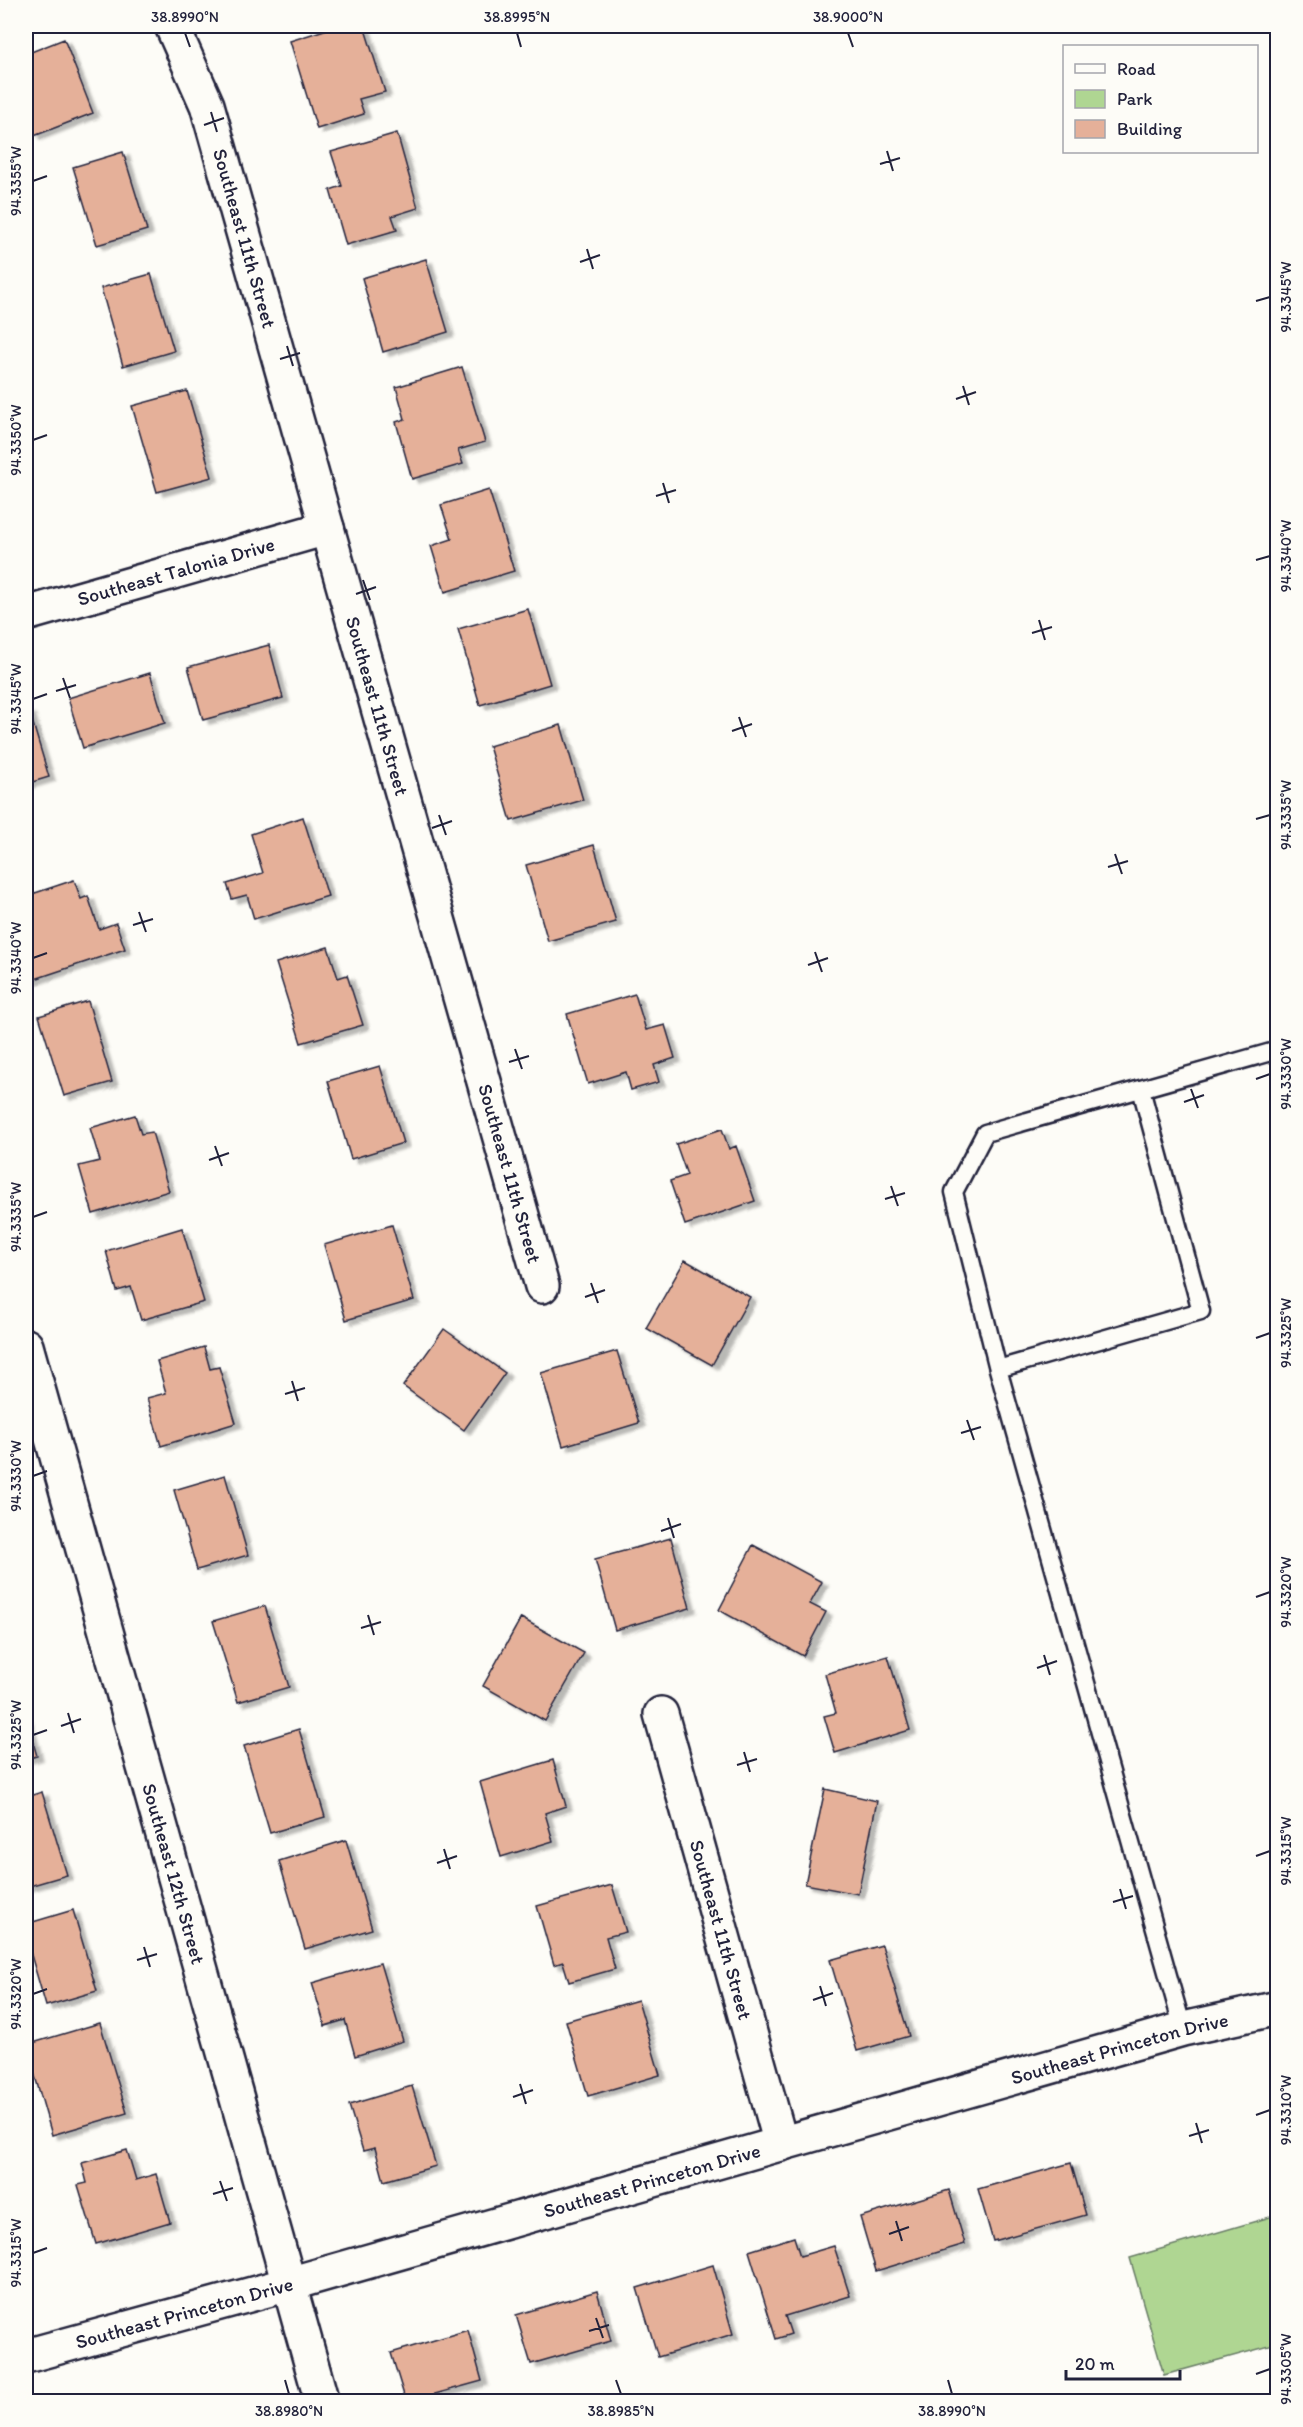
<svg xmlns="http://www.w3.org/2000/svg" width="1303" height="2427" font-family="Itim,sans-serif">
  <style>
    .green { fill: #afd692; stroke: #687c66; stroke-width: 1.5 }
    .building { fill: #e5b099; stroke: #22223b; stroke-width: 1.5; filter: url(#shadow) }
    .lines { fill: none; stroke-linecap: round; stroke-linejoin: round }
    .service-casing { stroke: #22223b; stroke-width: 21 }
    .minor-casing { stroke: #22223b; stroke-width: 38 }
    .service { stroke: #fdfcf7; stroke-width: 16 }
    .minor { stroke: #fdfcf7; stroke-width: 33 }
    .ticks { fill: none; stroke: #22223b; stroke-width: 2 }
    .labels { text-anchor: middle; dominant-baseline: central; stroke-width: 5; stroke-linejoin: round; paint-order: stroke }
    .street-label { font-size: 20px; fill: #22223b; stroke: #fdfcf7 }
    .neatline { fill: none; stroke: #22223b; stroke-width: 2 }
    .ticks-label { font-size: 15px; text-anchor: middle; fill: #22223b }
  </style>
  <defs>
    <filter id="shadow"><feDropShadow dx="6" dy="4" stdDeviation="1.5" flood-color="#0004"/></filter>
  </defs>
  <rect width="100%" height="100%" fill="#fdfcf7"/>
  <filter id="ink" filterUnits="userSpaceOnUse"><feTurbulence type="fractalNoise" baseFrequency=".0167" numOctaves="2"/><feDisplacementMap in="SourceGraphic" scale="12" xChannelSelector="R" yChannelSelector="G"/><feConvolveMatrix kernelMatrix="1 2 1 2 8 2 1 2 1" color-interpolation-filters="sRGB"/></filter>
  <g filter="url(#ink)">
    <!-- green -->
    <path class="green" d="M1277,2215V2344L1164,2375L1130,2258Z"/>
    <!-- building -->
    <path class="building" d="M337,26H364L385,92L359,99L364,114L317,129L290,41Z
      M64,39L93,113L34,136L26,115V54Z
      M397,133L418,208L392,216L397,230L346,245L330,190L342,186L331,152Z
      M123,152L147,230L97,245L73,167Z
      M426,259L448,332L383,352L362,278Z
      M151,274L174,351L123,366L101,288Z
      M462,367L485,442L458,450L463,464L412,479L396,422L405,419L396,387Z
      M187,391L212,477L157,492L132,406Z
      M489,490L514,571L445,592L431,546L452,539L441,505Z
      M528,609L550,684L480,705L458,629Z
      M269,645L283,698L203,720L188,667Z
      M150,673L165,723L83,748L68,698Z
      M29,710L49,777L26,784V711Z
      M561,725L583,800L511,821L489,746Z
      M303,817L328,896L254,919L247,895L232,899L227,884L263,873L251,834Z
      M594,845L616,922L548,941L526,865Z
      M74,880L81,899L88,896L99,929L116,923L125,949L29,981L26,971V930L33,927L26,896Z
      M328,947L338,978L347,975L363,1025L301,1043L276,963Z
      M635,994L646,1030L665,1025L675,1058L654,1065L659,1082L631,1090L626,1072L588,1084L567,1014Z
      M88,1001L112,1082L64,1096L39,1016Z
      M380,1066L403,1143L351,1159L328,1081Z
      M135,1115L141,1134L152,1132L169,1191L93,1214L79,1166L100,1161L90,1128Z
      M722,1129L729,1149L736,1146L755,1201L685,1225L670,1181L687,1175L676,1144Z
      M392,1225L414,1300L346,1320L324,1245Z
      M182,1228L204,1302L141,1320L131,1287L117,1291L106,1251Z
      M685,1260L750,1297L712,1365L646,1328Z
      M444,1329L505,1373L464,1430L403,1386Z
      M204,1347L210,1369L219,1367L236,1423L161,1446L147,1398L166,1393L157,1361Z
      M617,1351L639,1423L563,1446L541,1373Z
      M225,1475L248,1555L197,1570L174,1490Z
      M671,1538L690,1608L615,1630L595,1559Z
      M753,1545L822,1582L810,1604L826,1612L803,1656L719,1610Z
      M265,1606L289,1687L238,1702L213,1621Z
      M521,1618L584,1653L545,1721L483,1686Z
      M888,1656L910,1730L835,1753L824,1716L836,1713L825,1674Z
      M26,1718L37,1756L26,1759Z
      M299,1729L325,1817L270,1833L244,1746Z
      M553,1760L566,1806L545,1813L553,1841L501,1857L480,1782Z
      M825,1789L877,1801L858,1894L805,1884Z
      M42,1792L67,1875L26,1887V1797Z
      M346,1840L372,1929L305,1949L279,1861Z
      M612,1885L626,1932L606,1937L615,1969L569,1982L563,1962L554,1965L537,1906Z
      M73,1910L97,1991L46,2006L26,1938V1924Z
      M882,1945L909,2036L857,2051L830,1960Z
      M380,1963L403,2041L355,2056L345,2020L325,2026L312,1983Z
      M638,2000L660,2075L588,2096L566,2021Z
      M100,2023L127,2113L52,2135L26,2045Z
      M412,2086L436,2166L384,2181L375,2148L363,2151L349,2105Z
      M127,2150L136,2180L156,2174L170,2222L96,2244L78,2185L87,2183L82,2163Z
      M1071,2163L1086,2215L993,2241L978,2189Z
      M949,2190L965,2244L876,2271L860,2217Z
      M794,2237L800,2256L834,2246L850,2296L785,2316L791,2334L776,2339L749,2251Z
      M713,2265L733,2334L658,2357L637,2288Z
      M597,2291L611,2341L531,2364L516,2315Z
      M468,2330L482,2381L406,2402L391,2353Z"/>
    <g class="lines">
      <!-- service casing -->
      <g class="service-casing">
        <path id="service" d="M998,1369L1201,1311L1141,1089
          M1183,2029L998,1369L954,1192L985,1133L1278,1050"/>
      </g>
      <!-- minor casing -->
      <g class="minor-casing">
        <g id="minor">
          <path id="s1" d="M172,26L207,105L542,1286"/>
          <path id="s2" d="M26,614L327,528"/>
          <path id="s3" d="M26,1346L322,2402"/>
          <path id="s4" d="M661,1714L781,2144"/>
          <path id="s5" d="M26,2356L289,2284L1183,2029L1278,2008"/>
        </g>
      </g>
      <!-- service -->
      <use href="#service" class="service"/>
      <!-- minor -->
      <use href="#minor" class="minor"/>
    </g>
  </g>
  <!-- ticks -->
  <path class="ticks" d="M185,33L190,47M517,33L521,47M848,33L853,47M211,112L217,132M204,125L224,118M887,151L893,171M880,164L900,158M33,181L47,176M587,249L593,269M580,262L600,255M1256,301L1270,297M287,346L293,366M280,359L300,353M963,386L969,405M956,399L976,392M33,440L47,435M663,483L669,503M656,496L676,490M1256,560L1270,556M363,580L370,600M356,594L376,587M1039,620L1045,640M1032,633L1052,627M63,678L70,698M56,691L76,685M33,699L47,694M739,717L746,737M732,731L752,724M439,815L446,835M1256,819L1270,815M432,828L452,821M1115,854L1122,874M1108,867L1128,861M139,912L146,932M133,925L153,919M815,952L822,972M33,958L47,953M808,965L828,958M515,1049L522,1069M509,1062L529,1056M1256,1079L1270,1074M1191,1089L1198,1108M1184,1102L1204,1095M215,1146L222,1166M209,1160L229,1153M891,1186L898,1206M885,1199L905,1193M33,1217L47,1212M591,1283L598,1303M585,1297L605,1290M1256,1338L1270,1333M292,1381L298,1401M285,1394L305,1388M967,1420L974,1440M961,1433L981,1427M33,1476L47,1471M668,1518L674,1538M661,1531L681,1524M1256,1597L1270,1592M368,1615L374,1635M361,1628L381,1622M1044,1655L1050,1675M1037,1668L1057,1661M68,1713L74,1733M61,1726L81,1719M33,1735L47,1730M744,1752L750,1772M737,1765L757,1759M444,1849L450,1869M1256,1856L1270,1851M437,1863L457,1856M1120,1889L1126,1909M1113,1902L1133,1896M144,1947L150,1967M137,1960L157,1954M820,1986L826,2006M33,1994L47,1989M813,2000L833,1993M520,2084L526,2104M513,2097L533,2090M1256,2115L1270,2110M1196,2123L1202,2143M1189,2136L1209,2130M220,2181L227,2201M213,2194L233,2188M896,2221L902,2241M889,2234L909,2227M33,2253L47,2248M596,2318L603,2338M589,2331L609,2325M1256,2374L1270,2369M285,2380L289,2394M616,2380L621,2394M948,2380L952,2394"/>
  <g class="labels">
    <!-- street labels -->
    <g class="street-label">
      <text stroke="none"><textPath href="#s1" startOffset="225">Southeast 11th Street</textPath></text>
      <text stroke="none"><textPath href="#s2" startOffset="156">Southeast Talonia Drive</textPath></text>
      <text stroke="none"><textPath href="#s1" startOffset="711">Southeast 11th Street</textPath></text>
      <text stroke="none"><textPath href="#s1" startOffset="1197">Southeast 11th Street</textPath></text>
      <text stroke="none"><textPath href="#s3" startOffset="548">Southeast 12th Street</textPath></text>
      <text stroke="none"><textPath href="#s4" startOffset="224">Southeast 11th Street</textPath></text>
      <text stroke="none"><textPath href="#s5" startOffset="1136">Southeast Princeton Drive</textPath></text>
      <text stroke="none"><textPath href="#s5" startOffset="650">Southeast Princeton Drive</textPath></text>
      <text stroke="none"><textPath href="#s5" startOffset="164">Southeast Princeton Drive</textPath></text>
    </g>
  </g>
  <!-- margin -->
  <rect width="1303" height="2427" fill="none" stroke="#fdfcf7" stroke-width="66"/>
  <!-- legend -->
  <rect x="1063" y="45" width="195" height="108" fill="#fdfcf7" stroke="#a5a5ac" stroke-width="1.5"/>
  <rect x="1075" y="64" width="30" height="9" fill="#fdfcf7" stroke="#a5a5ac" stroke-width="1.5"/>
  <text x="1117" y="75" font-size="18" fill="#22223b">Road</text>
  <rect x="1075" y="90" width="30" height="18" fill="#afd692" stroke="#a5a5ac" stroke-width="1.5"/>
  <text x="1117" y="105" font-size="18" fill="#22223b">Park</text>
  <rect x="1075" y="120" width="30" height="18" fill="#e5b099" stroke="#a5a5ac" stroke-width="1.5"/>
  <text x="1117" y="135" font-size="18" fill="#22223b">Building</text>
  <!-- scale -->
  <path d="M1066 2370v9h114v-9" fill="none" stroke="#22223b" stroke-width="3"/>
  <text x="1075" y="2370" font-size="18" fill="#22223b" stroke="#fdfcf7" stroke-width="4.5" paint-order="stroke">20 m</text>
  <rect x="33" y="33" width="1237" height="2361" class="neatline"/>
  <g class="ticks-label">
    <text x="185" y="22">38.8990°N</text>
    <text x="517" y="22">38.8995°N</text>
    <text x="848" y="22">38.9000°N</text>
    <text transform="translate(16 181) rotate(-90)" y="5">94.3355°W</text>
    <text transform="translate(1286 297) rotate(-90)" y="5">94.3345°W</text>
    <text transform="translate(16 440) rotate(-90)" y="5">94.3350°W</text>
    <text transform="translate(1286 556) rotate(-90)" y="5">94.3340°W</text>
    <text transform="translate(16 699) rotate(-90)" y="5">94.3345°W</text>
    <text transform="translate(1286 815) rotate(-90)" y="5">94.3335°W</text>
    <text transform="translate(16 958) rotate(-90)" y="5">94.3340°W</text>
    <text transform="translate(1286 1074) rotate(-90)" y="5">94.3330°W</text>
    <text transform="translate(16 1217) rotate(-90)" y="5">94.3335°W</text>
    <text transform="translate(1286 1333) rotate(-90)" y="5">94.3325°W</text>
    <text transform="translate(16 1476) rotate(-90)" y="5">94.3330°W</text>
    <text transform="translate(1286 1592) rotate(-90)" y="5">94.3320°W</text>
    <text transform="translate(16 1735) rotate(-90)" y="5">94.3325°W</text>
    <text transform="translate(1286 1851) rotate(-90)" y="5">94.3315°W</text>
    <text transform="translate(16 1994) rotate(-90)" y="5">94.3320°W</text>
    <text transform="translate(1286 2110) rotate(-90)" y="5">94.3310°W</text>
    <text transform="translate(16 2253) rotate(-90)" y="5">94.3315°W</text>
    <text transform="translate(1286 2369) rotate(-90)" y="5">94.3305°W</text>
    <text x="289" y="2416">38.8980°N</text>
    <text x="621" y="2416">38.8985°N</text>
    <text x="952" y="2416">38.8990°N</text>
  </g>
</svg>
